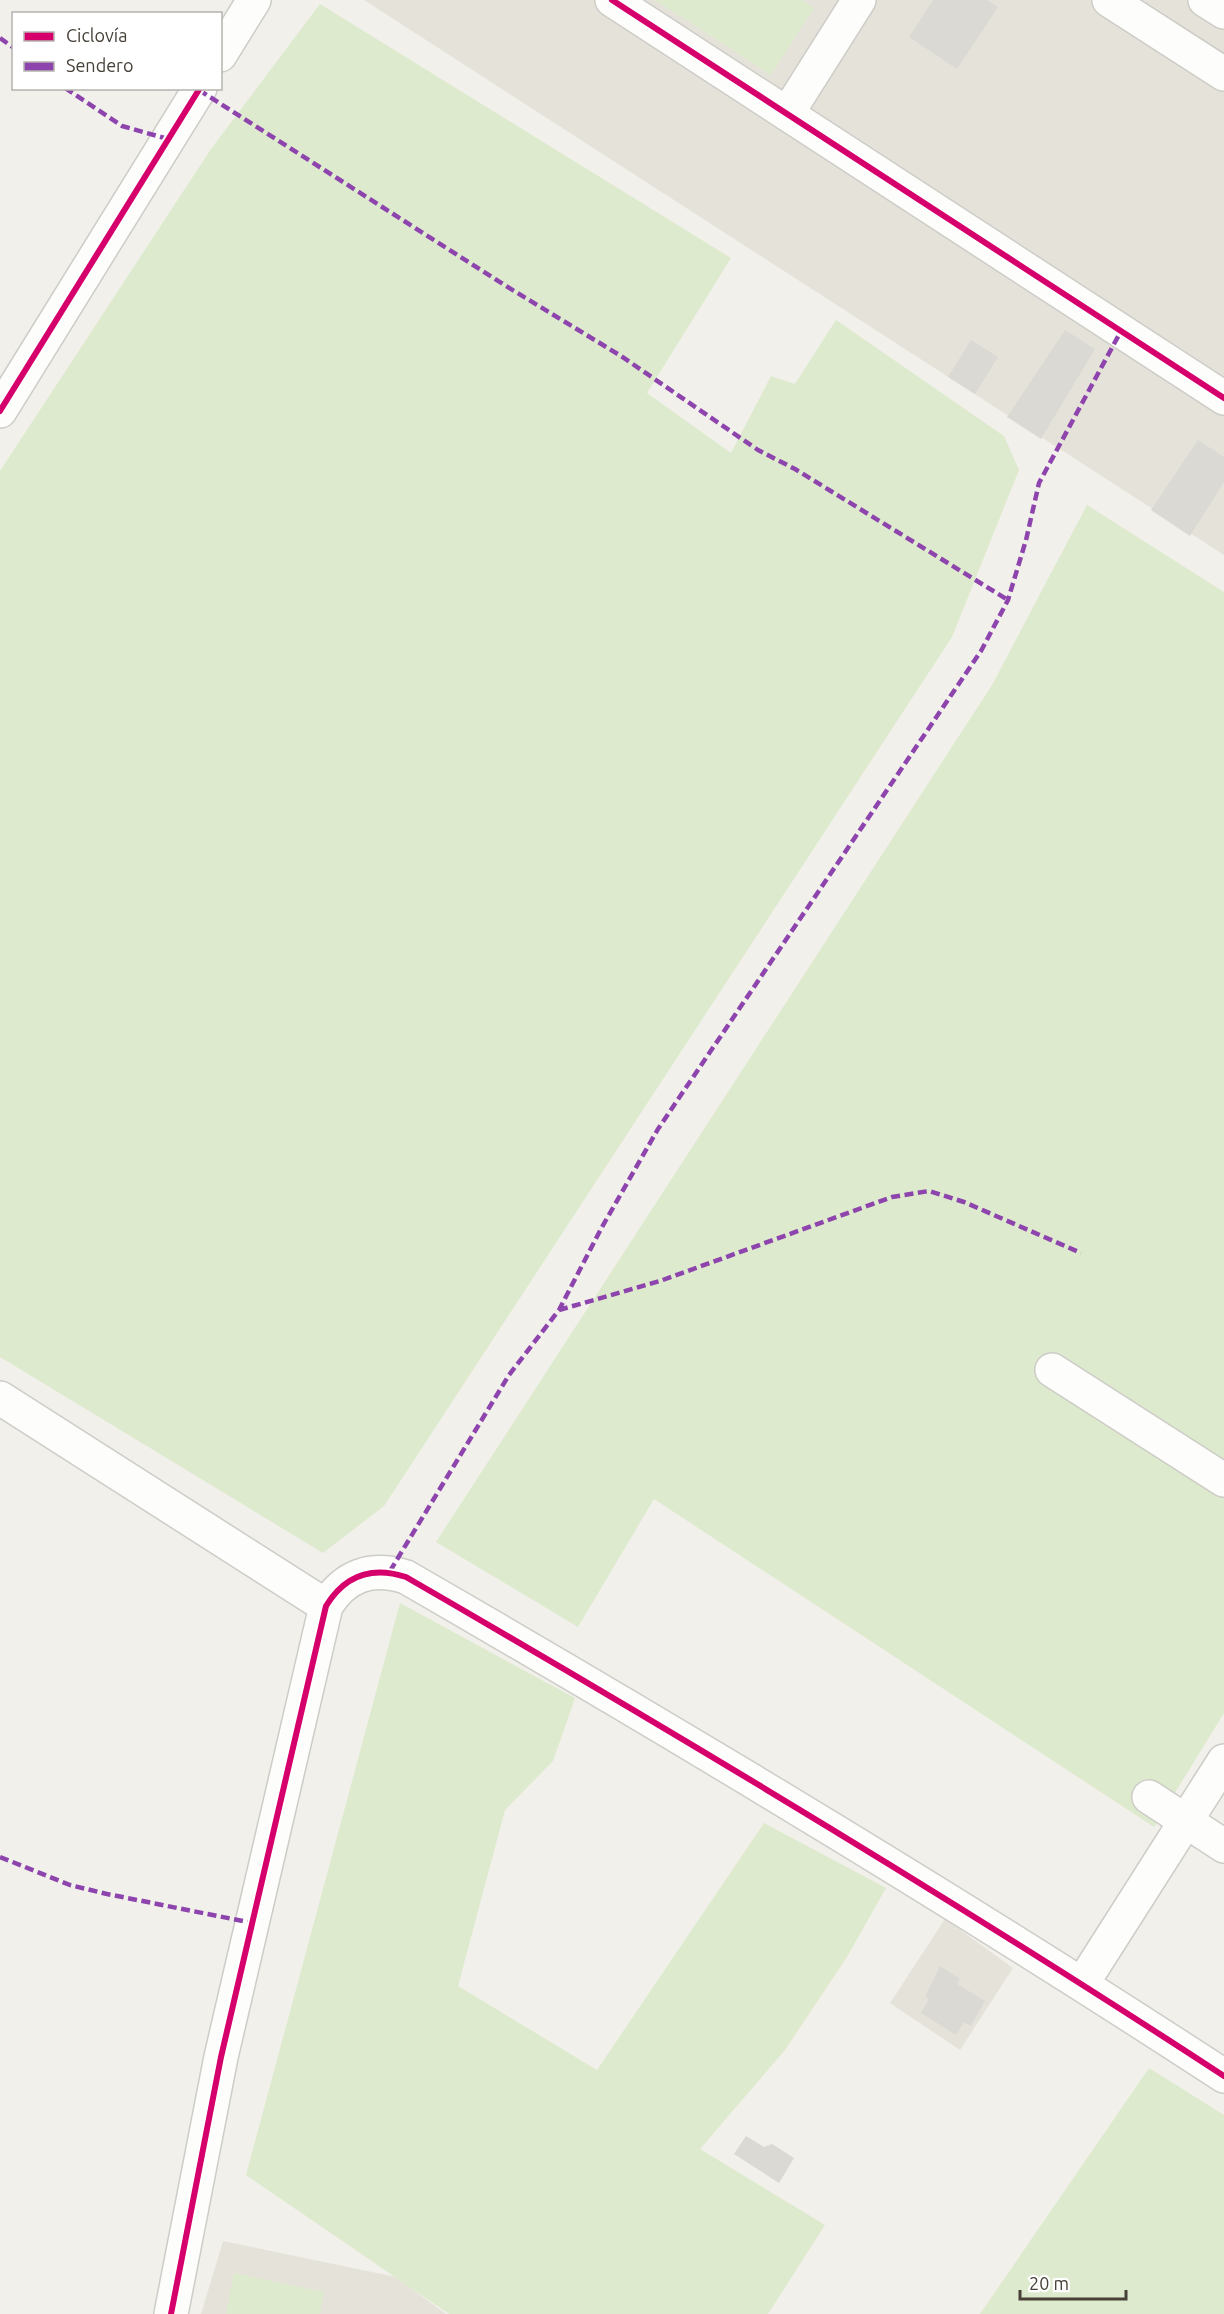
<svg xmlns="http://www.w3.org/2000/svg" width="1224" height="2314" font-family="Ubuntu,sans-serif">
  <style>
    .residential { fill: #e5e2da }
    .green { fill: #deeacd }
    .building { fill: #dad9d4 }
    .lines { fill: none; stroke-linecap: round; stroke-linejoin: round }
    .minor-casing { stroke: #cdccc7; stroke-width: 36 }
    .minor { stroke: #fdfdfc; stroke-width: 33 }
    .quiet { stroke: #8e44ad; stroke-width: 4.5; stroke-dasharray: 9 4.5; stroke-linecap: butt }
    .cycleway-casing { stroke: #fff; stroke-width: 10 }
    .cycleway { stroke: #d6006c; stroke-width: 6 }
  </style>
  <rect width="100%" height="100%" fill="#f1f0eb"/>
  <!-- residential -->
  <path class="residential" d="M364,0H1224V555Z
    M945,1919L1013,1968L960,2050L890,2003Z
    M223,2241L396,2277L446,2314H201Z"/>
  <!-- green -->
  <path class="green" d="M655,0H802L814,8L771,75Z
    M320,4L731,258L647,393L731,453L771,376L795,384L836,320L1004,436L1019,470L952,637L384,1506L323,1553L0,1357V471L211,149Z
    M1087,505L1224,592V1713L1154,1827L654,1499L578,1627L436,1542L992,685Z
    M400,1603L575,1698L553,1761L505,1810L458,1986L597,2070L764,1823L886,1888L847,1957L785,2050L700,2149L825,2225L768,2314H449L246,2175Z
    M1149,2068L1224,2115V2314H980Z
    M234,2273L324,2292L320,2314H226Z"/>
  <!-- building -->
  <path class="building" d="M933,0H987L998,7L957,69L909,37Z
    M1065,330L1095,349L1041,439L1007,417Z
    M971,340L998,357L975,394L948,377Z
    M1198,440L1224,457V482L1190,536L1151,510Z
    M940,1966L960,1979L957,1984L985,2001L971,2026L964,2022L956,2035L921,2013L929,1999L925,1997Z
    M746,2136L764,2147L772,2144L794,2158L779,2183L734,2154Z"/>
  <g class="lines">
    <!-- minor casing -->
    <g class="minor-casing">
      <path id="minor" d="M612,0L1224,398
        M1109,0L1224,74
        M1205,0L1224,12
        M220,55L254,0
        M787,114L859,0
        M0,411L200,88
        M1052,1370L1224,1480
        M0,1398L326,1606
        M1149,1797L1224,1846
        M1082,1984L1224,1761
        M171,2314L221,2057L326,1606C345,1575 372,1566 406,1577C683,1737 956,1901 1224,2076"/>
    </g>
    <!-- minor -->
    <use href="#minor" class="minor"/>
    <!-- quiet -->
    <path class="quiet" d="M0,38L14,48
      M65,88L122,126L168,139
      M199,90L506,286L621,356L758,450L795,469L1008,600
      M559,1310L660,1281L892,1197L929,1191L964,1202L1081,1253
      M390,1571L509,1375L559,1310L602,1227L658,1129L981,651L1008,600L1026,540L1039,483L1121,331
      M0,1857L70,1885L107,1894L253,1923"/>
    <!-- cycleway casing -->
    <g class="cycleway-casing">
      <path id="cycleway" d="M612,0L1224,398
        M0,411L200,88
        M171,2314L221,2057L326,1606C345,1575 372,1566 406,1577C683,1737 956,1901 1224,2076"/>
    </g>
    <!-- cycleway -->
    <use href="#cycleway" class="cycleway"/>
  </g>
  <!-- legend -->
  <rect x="12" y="12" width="210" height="78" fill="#ffffff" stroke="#b5b3af" stroke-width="1.5"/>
  <rect x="24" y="32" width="30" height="9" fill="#d6006c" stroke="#b5b3af" stroke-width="1.5"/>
  <text x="66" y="42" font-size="18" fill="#474138">Ciclovía</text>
  <rect x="24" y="62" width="30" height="9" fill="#8e44ad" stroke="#b5b3af" stroke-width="1.5"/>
  <text x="66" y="72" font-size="18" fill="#474138">Sendero</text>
  <!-- scale -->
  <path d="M1020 2290v9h106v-9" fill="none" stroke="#474138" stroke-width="3"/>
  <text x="1029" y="2290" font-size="18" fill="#474138" stroke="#ffffff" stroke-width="4.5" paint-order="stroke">20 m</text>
</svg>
